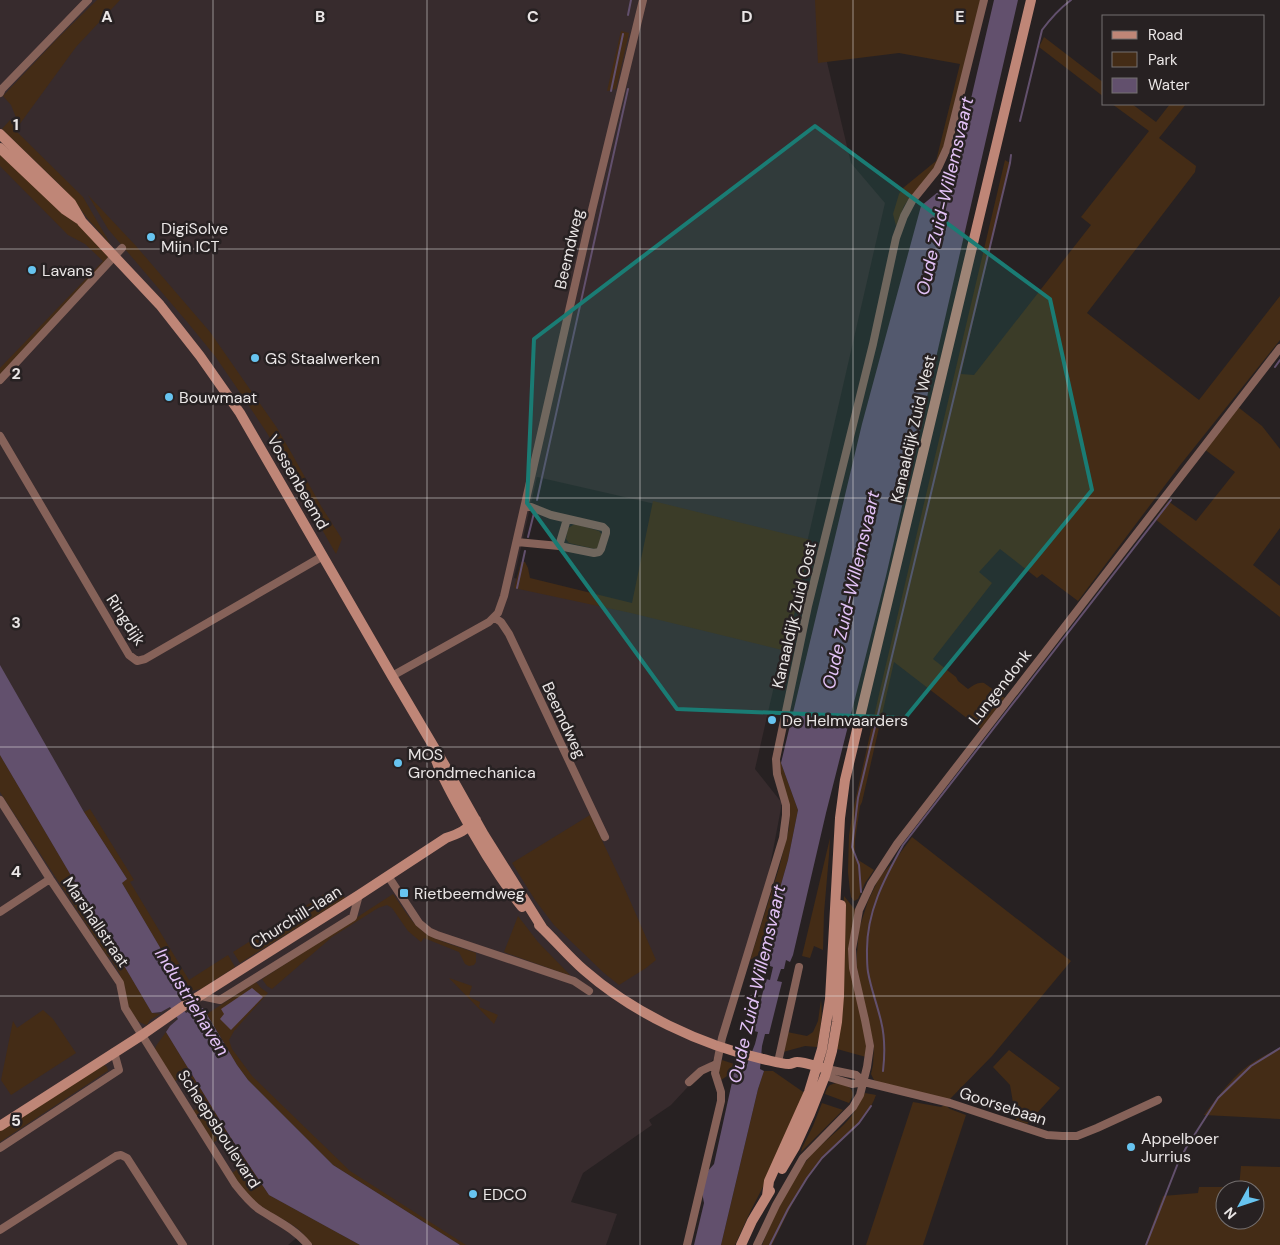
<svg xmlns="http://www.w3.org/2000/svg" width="1280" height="1245" font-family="'DM Sans',sans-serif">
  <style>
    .built { fill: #372b2d; fill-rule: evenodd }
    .green { fill: #442c16; fill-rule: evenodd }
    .water { fill: #62506d }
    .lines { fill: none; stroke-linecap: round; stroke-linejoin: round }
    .stream { stroke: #62506d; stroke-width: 2 }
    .street { stroke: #866259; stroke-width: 8 }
    .secondary { stroke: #bf8677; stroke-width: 10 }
    .marked { fill: #1a7c74; fill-opacity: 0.2; stroke: #1a7c74; stroke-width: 4; stroke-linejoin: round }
    .grid { fill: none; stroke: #eae6e6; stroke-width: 1; stroke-opacity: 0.55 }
    .poi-dot { fill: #67c4f0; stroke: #272122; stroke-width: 2 }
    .labels { text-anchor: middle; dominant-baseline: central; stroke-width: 5; stroke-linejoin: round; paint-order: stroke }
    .poi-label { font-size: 16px; fill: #eae6e6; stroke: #272122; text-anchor: start }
    .street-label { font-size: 16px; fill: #eae6e6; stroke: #272122 }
    .water-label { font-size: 18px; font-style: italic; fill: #e3c2f7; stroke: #272122 }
    .grid-label { font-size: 16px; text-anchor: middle; font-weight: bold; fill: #eae6e6; stroke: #272122; stroke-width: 5; stroke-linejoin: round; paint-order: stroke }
  </style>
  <rect width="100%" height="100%" fill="#272122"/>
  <!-- built -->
  <path class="built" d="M0,0H816L826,58L851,163L885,203L755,769L782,803L762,908L734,988L714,1058L710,1063L671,1105L649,1120L652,1125L583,1173L571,1202L617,1214L606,1245H436L306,1230L288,1245H0ZM537,477L655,504L635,608L514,578Z"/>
  <!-- green -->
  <path class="green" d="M97,0H120L76,47L19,125L11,105L3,96L57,39Z
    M815,0H981L948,141L933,174L908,200L904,206L896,226L893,214L899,194L903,188L936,161L960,64L899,53L818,63Z
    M621,31L629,33L616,89L607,91Z
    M1044,37L1104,83V97L1039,47Z
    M1112,104H1132L1156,122L1170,104H1186L1159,138L1196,166L1195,172L1087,313L1199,400L1280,296V340L1181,464L1078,601L1042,574L1037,578L1000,549L979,572L992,583L933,659L956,677L958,681L968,689C973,686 977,682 984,683L1005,698L981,729L894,662L862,802L860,806L855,841V858L874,870L865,883L858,899L854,901L851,897L850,891L848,872L849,835L853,810L880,690L1005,160L1010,163L961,374L974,375L1091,225L1081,217L1149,131Z
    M10,120L16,131L83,197L111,245L88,219L73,199L61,186L2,129Z
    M0,150L80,224L110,257L0,377V368L103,261L85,244L68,235L0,166Z
    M88,195L136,246L210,332L277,428L292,454L321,506L342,539L336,554L267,433L241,394L215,356L188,323L108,229Z
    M1238,407L1262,426L1280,449V528L1253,565L1280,586V617L1155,519L1168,501L1196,521L1235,472L1204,449Z
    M653,501L811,540L786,651L631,613L514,588L521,562H525L528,568L530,578L632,603Z
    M575,524L599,531L603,536L601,547L595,549L569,543L566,539L568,528Z
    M812,634L838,640L781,763L798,810L788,860L774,909L771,941L767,950L750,960L779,868L789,828L790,810L778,764L783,760Z
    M0,755L152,1013L160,1014L150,1020L147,1025C129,1022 124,992 120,977V974L110,958L107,956L0,792Z
    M90,809L134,880L130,882L189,980L228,955L235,967L201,989L190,991L179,973L176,972L168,961L122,883V882L127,879L84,812Z
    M590,815L624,887L656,960L646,968L619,985L604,973L554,925L535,900L512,863Z
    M912,837L1071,961L992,1056L949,1100L881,1083L874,1080L871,1074L873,1065L874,1046L857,968V953L859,929L868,901L880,876L895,860Z
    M830,838L829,855L824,913L823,950L814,946L810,958L802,956Z
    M337,886L345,898L240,963L233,952Z
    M393,894C401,905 409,919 419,928C431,940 460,947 476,953V962L474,965L469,966L465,964L459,952L424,938L421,942L408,931L392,908L387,905L378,908L332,937L272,989L267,986L262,979Z
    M844,896L856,911L851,952L866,1039L867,1053L866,1057L837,1049L843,948Z
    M518,916L538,942L571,976L504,952Z
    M449,978L472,986L469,996L471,998L480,1002L479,1007L498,1015L494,1024Z
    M256,982L261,988L268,993L234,1031L229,1040L232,1049L252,1076L350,1171L466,1245H460L333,1165L248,1080L237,1065L207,1014Z
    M821,1000C823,1016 820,1031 817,1047L805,1046L783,1052L787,1032L807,1036L813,1032L818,1021Z
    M43,1010L53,1019L76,1053L11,1095L1,1080L13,1021L17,1028Z
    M166,1032L229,1135L269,1195L360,1245H313C307,1240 303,1233 297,1228C286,1220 274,1215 264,1208C250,1199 241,1186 232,1173L238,1169L219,1139L213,1143L193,1111L199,1107L181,1078L175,1081L155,1050L156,1046Z
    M1280,1048V1119L1204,1115C1219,1095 1234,1074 1255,1061C1263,1056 1272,1052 1280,1048Z
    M1009,1050L1060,1088L1027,1124L1016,1120L1010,1085L993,1067Z
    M722,1060L743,1067L741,1072L735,1071L721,1080L719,1070Z
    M103,1064L107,1067L108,1071L106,1072L0,1142V1130Z
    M764,1071H773L806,1094L789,1137L751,1210L735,1245H721L758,1089Z
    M837,1083C849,1085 858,1090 849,1103L825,1094C827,1087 829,1084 837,1083Z
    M865,1093L876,1095C865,1127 834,1143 815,1168C797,1191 785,1219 772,1245H762C773,1218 789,1183 807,1160C819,1144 836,1134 849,1119C855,1112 860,1102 865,1093Z
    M913,1102L941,1107L945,1105L950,1109L966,1115L923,1245H866Z
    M822,1103L843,1110L801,1152L802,1148L813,1126Z
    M1241,1166L1280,1167V1245H1145L1163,1196L1198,1193L1199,1187H1239ZM1225,1190H1255V1220H1225Z"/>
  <!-- water -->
  <path class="water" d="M994,0H1018L886,576L826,813L793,955L790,962L786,960L784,969H781L777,981L782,982L769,1034H765L762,1046L760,1069L764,1071L758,1089L721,1245H694L704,1203L702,1192L707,1172L714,1164L734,1073L735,1071L741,1072L743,1067H746L755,1044L758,1032L754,1031V1029L766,979L770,980L773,967L770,966L769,951L767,953L765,952L771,941L774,909L788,860L798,810L781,763L862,424L921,206L950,182L953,176Z
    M0,665L84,812L127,879L122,883L168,961L176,972L179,973L190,991L187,998L179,1003L186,1013L194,1008H203L237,1065L248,1080L333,1165L460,1245H360L269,1195L229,1135L166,1032L170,1026L178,1019L170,1007L161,1012L152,1013L0,755Z
    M252,988L263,997L231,1030L220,1019L224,1014L221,1009Z"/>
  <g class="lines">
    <!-- stream -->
    <path class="stream" d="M628,15L631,0
      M611,91L623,34
      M1020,121L1042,30C1051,18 1059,9 1071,0
      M1275,367L1280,360
      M537,500L628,89
      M528,537L534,513
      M517,588L525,551
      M861,892L859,865L852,847L858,798L1010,163L1011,155
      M883,1071C885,1054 885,1037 881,1021C877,1004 871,989 868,972C867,966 867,960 867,953C866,913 884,879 903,845L1171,500
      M770,1245L788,1209L807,1178L822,1158L859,1123L871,1106
      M1146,1245L1178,1163L1186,1148L1218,1098L1251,1066L1280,1048"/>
    <!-- street -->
    <path class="street" d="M0,93L2,89L88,0
      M0,380L122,248
      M0,436L129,655L137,661L145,659L323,556
      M517,542L559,546L594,553L599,552L601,549L606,533V530L603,527L551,515L526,505
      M559,546L567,519
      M495,618L501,622L509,634L605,837
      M392,676L489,622L498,613L504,596L592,210L643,0
      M0,800L50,879
      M388,876L419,923L430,932L437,935L574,981L589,991
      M0,912L50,879L120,983L125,1008L235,1184C242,1193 250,1203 260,1210C277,1221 295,1229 308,1245
      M201,996L220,1000L353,917L359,895
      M778,1062L799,967
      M827,1069L856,1075L864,1082
      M825,1076L852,1084L864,1082L950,1103L1047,1135L1062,1136H1077L1097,1128L1158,1100
      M689,1082L701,1071L716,1064
      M0,1148L119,1070L114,1052
      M0,1230L116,1156L121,1155L127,1158L183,1245
      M687,1245L721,1101V1092L715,1073L722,1038L783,838L786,815V805L777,774L776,759L808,606L873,344L896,238L904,216L912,201L937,170L947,148L984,0
      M757,1245L776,1205L803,1158L853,1107L860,1095L867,1067L870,1046L865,1020L853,968L852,949L859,910L871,884L897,844L1280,348"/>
    <!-- secondary -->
    <path class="secondary" d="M0,134L71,203L82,222L160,305L200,356L240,413L392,676L444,764L484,835L543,929
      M0,148L64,209L79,219
      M436,760C442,777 451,793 460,809C478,843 498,876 522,907
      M539,925C554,939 568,956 584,970C633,1013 701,1045 763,1059C772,1061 781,1064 789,1064C792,1064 794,1062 797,1062C805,1062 818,1067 827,1069
      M0,1126L142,1035L182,1007L359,895L446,838C458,834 467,830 476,820
      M782,1169L795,1147L810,1114L825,1076L832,1051L837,1022L839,996L841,905
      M767,1196L769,1181L809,1092L822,1049L830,999L840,818L845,780L1031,0
      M741,1245L752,1221L770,1191"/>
  </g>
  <!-- marked area -->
  <path class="marked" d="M815,126L1050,299L1092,490L905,718L677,709L527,503L534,339Z"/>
  <!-- grid -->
  <path class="grid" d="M213,0V1245M427,0V1245M640,0V1245M853,0V1245M1067,0V1245M0,249H1280M0,498H1280M0,747H1280M0,996H1280"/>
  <!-- markers -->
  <g class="poi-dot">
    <circle cx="151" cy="237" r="5"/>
    <circle cx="32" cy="270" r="5"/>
    <circle cx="255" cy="358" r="5"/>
    <circle cx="169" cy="397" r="5"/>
    <circle cx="772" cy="720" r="5"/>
    <circle cx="398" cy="763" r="5"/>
    <rect x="399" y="888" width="10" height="10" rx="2.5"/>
    <circle cx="1131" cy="1147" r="5"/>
    <circle cx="473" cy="1194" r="5"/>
  </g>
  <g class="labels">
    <!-- poi labels -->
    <g class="poi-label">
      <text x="161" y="228">DigiSolve<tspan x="161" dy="18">Mijn ICT</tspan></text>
      <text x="42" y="270">Lavans</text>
      <text x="265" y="358">GS Staalwerken</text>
      <text x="179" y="397">Bouwmaat</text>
      <text x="782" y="720">De Helmvaarders</text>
      <text x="408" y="754">MOS<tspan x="408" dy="18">Grondmechanica</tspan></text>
      <text x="414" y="893">Rietbeemdweg</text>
      <text x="1141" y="1138">Appelboer<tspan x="1141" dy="18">Jurrius</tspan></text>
      <text x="483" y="1194">EDCO</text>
    </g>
    <!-- street labels -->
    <g class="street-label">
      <text transform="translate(569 249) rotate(-77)">Beemdweg</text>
      <text transform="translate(913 429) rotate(-77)">Kanaaldijk Zuid West</text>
      <text transform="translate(298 482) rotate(60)">Vossenbeemd</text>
      <text transform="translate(794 615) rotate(-77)">Kanaaldijk Zuid Oost</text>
      <text transform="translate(126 620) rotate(57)">Ringdijk</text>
      <text transform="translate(1000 687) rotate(-52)">Lungendonk</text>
      <text transform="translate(564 720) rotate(65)">Beemdweg</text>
      <text transform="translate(296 917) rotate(-32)">Churchill-laan</text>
      <text transform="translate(96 922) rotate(56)">Marshallstraat</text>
      <text transform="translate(1003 1106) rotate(18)">Goorsebaan</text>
      <text transform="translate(219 1129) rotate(57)">Scheepsboulevard</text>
    </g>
    <!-- water labels -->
    <g class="water-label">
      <text transform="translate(945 196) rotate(-77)">Oude Zuid-Willemsvaart</text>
      <text transform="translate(851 590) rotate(-77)">Oude Zuid-Willemsvaart</text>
      <text transform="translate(757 984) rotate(-77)">Oude Zuid-Willemsvaart</text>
      <text transform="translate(192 1002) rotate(58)">Industriehaven</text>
    </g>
  </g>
  <g class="grid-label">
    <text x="107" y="22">A</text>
    <text x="320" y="22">B</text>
    <text x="533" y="22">C</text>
    <text x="747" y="22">D</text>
    <text x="960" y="22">E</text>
    <text x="16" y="130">1</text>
    <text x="16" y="379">2</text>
    <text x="16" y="628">3</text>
    <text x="16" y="877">4</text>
    <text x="16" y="1126">5</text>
  </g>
  <!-- legend -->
  <rect x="1102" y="15" width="162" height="90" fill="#272122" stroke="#757070"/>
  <rect x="1112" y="31" width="25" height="8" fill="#bf8677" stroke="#757070"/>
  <text x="1148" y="40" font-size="15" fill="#eae6e6">Road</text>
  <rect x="1112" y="52" width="25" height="15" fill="#442c16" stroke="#757070"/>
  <text x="1148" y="65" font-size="15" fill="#eae6e6">Park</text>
  <rect x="1112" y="78" width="25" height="15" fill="#62506d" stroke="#757070"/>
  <text x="1148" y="90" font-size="15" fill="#eae6e6">Water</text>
  <!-- north arrow -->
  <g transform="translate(1240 1205) rotate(230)"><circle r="24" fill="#272122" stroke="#757070"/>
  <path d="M0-4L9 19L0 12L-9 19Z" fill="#67c4f0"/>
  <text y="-8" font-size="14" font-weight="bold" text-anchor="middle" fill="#eae6e6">N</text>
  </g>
</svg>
